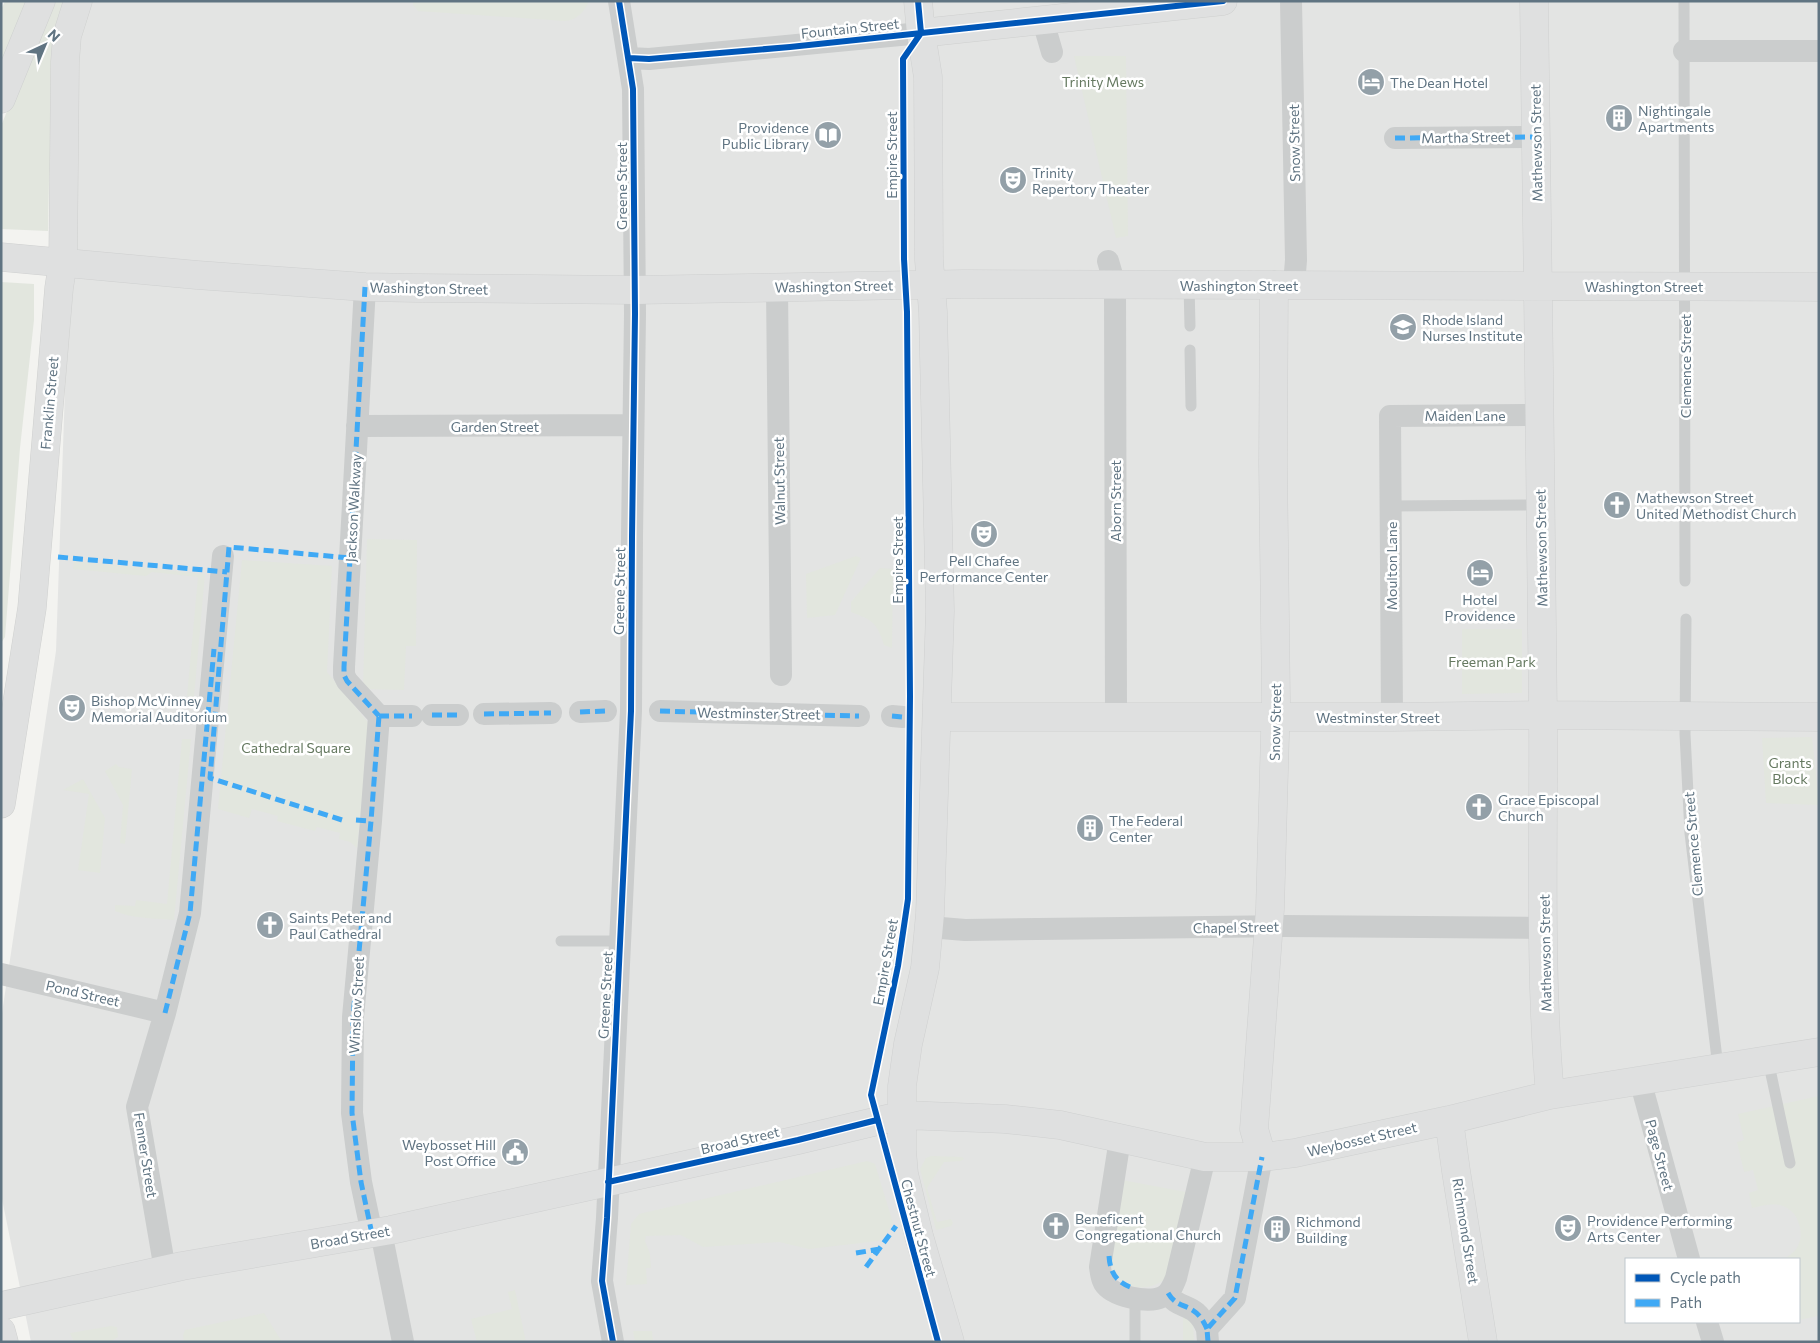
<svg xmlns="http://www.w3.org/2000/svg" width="1820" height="1343" font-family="Commissioner,sans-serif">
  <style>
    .built { fill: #e3e4e3; fill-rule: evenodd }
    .green { fill: #e2e6de }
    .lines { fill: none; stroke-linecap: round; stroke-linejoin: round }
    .secondary-casing { stroke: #cfd0d0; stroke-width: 29 }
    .primary-casing { stroke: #cfd0cf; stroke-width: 29 }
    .highway-casing { stroke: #cfd1d0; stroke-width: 29 }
    .lane { stroke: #cbcdcd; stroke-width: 11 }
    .street { stroke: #cbcdcd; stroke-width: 22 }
    .secondary { stroke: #dfe0e0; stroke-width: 28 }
    .primary { stroke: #dfe0e0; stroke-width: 28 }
    .highway { stroke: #dfe0e0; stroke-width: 28 }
    .quiet { stroke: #3fa9f5; stroke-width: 5; stroke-dasharray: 10 5; stroke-linecap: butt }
    .cycleway-casing { stroke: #fff; stroke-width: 9 }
    .cycleway { stroke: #0057b8; stroke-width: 6 }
    .labels { text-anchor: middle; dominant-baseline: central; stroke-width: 5; stroke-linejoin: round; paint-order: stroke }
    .street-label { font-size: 14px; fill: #607482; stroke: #fff }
    .park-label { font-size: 14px; fill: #657960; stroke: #fff }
    .poi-label { font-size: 14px; fill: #607482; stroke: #fff; text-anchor: start }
  </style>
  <rect width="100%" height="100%" fill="#f3f3f0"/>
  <!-- built -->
  <path class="built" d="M92,1H1819V1342H31L1,1194V1020L56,651L77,40ZM1626,1259H1799V1322H1626Z"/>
  <!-- green -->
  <path class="green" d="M5,1H29L1,71V10Z
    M52,1H66L49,180L48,231L1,229V126Z
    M413,1H589C584,12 577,20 565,21L418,11L413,5Z
    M1074,56H1126L1128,236L1116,238Z
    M1,282L34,284V320L20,448L5,637L1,643Z
    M367,539L417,540L416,646H406L404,690L363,689Z
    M856,556L861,558L835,615L807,618L806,574Z
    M242,560L332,566L327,672L370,725L357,848L350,842L339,839L340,833L317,827L315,831L277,821L278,816L252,809L249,818L218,809Z
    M74,561L205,574L194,697L187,696L198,577L152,572L146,576L73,569Z
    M880,568L893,569L892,648L884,645C877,623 873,620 851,612V602Z
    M1462,629H1522V693L1462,694Z
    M1812,737L1819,805L1766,803L1762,738Z
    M182,739H191L174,920C155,918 132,919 115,911V905L135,906L136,900L167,904Z
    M116,764L119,767L132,769L125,844L120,843L123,805L105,771Z
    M83,779L105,818L100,873L78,870L89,794L63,790Z
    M1819,1096V1314L1818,1316L1799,1320V1259H1784C1790,1255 1795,1252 1798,1246C1805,1232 1798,1211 1783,1206C1773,1202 1762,1206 1752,1208L1749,1193L1758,1190L1753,1170L1744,1172L1737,1142L1744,1140L1738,1114Z
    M931,1156L962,1157L964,1159L961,1161L944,1162L927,1188L937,1222L951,1219L953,1223L951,1226L936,1230L920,1169L926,1158Z
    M867,1161L875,1164L893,1223L884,1237L878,1241L809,1249L779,1242L703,1247L681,1235L646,1236L645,1241L650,1254L651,1268H646L647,1284L626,1285L631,1224L639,1214Z
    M1122,1180L1186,1192L1167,1277C1150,1294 1118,1290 1111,1266Z
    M515,1290L526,1342H477L471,1319L512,1309L508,1292Z
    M264,1313L282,1342H184L183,1335L185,1330Z
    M1183,1313L1193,1323L1194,1342H1183Z
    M111,1326L117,1327L118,1337L110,1342H74L70,1333Z
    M633,1331H652L653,1342H635Z"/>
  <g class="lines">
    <!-- secondary casing -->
    <g class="secondary-casing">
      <path id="secondary" d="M1534,1C1538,239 1540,478 1543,716C1544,842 1539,969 1550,1095
        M921,33L928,77L929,260L933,312L940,611L930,914L925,968L908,1044L902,1086V1151L904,1174L919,1236L950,1342
        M1,257L197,275L365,287L416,288L635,290L964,284L1819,287
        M937,717H1392L1543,715L1819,717
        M1449,1120L1456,1171L1483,1342
        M1262,1157L1254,1129L1270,909L1276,700L1273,463L1274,285
        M1,1306L182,1266L391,1230L798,1140L903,1115L1005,1119L1060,1125L1205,1157H1262L1295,1153L1449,1120L1550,1095L1819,1052"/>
    </g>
    <!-- primary casing -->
    <g class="primary-casing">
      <path id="primary" d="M918,1L921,33L1223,1
        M1,804L32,608L59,288L63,262L65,62L67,36L78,1
        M1,1331L4,1342"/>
    </g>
    <!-- highway casing -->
    <g class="highway-casing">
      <path id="highway" d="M1,99L41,1"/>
    </g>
    <!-- lane -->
    <path class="lane" d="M1684,1L1685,581
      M1189,285L1190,326
      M1190,350L1191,406
      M1390,506L1540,505
      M1686,619L1685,734L1690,833L1718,1067
      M561,941H620
      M1768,1060L1790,1163
      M1135,1342V1297"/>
    <!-- street -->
    <path class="street" d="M1291,1L1296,260L1294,285
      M1043,21L1052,52
      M1684,51H1819
      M629,58L649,59L921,33
      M1395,138L1536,137
      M1108,261L1115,285L1116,716
      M365,287L344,667V675L347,681L379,716
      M777,287L781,675
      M357,426L633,425
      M660,711L859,716
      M580,712L606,711
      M484,714L551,713
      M432,715H458
      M379,716H412
      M892,716L903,717
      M1392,717L1390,416L1539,415
      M929,927L965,930L1283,926L1544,928
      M1,974L165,1013
      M1640,1080L1689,1259
      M1120,1139L1100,1267C1101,1273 1101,1278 1104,1283C1112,1296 1148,1304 1162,1297C1170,1294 1173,1285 1176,1278L1205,1157
      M381,1232L403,1342
      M372,1234L361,1182L352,1113L353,1017L371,821L379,716
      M165,1270L137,1107L165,1013L190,913L223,556
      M1168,1293C1179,1312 1195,1300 1207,1329
      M1707,1322L1713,1342
      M613,1342L602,1281L607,1218L631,711L632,537L635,314L633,89L619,1
      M1208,1342L1207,1329L1235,1298L1262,1157"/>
    <!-- secondary -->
    <use href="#secondary" class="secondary"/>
    <!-- primary -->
    <use href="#primary" class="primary"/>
    <!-- highway -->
    <use href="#highway" class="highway"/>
    <!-- quiet -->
    <path class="quiet" d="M1395,138L1536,137
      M365,287L344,667V675L347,681L379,716
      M58,557L227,572
      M660,711L859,716
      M580,712L606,711
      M484,714L551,713
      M432,715H458
      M379,716H412
      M892,716L903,717
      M342,820L210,778L229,547L350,558
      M356,820L371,821
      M165,1013L190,913L214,649
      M372,1234L361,1182L352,1113L353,1017L371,821L379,716
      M856,1253L880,1249
      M1109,1256C1110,1271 1115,1281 1130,1287
      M866,1267L896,1226
      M1168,1293C1179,1312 1195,1300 1207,1329
      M1208,1342L1207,1329L1235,1298L1262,1157"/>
    <!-- cycleway casing -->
    <g class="cycleway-casing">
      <path id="cycleway" d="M918,1L921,33L903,59L904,259L907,312L910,696L908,899L898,966L871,1095L938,1342
        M629,58L649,59L790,47L1223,1
        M608,1182L798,1140L877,1120
        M613,1342L602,1281L607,1218L631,711L632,537L635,314L633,89L619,1"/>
    </g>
    <!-- cycleway -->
    <use href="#cycleway" class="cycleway"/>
  </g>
  <!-- icons -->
  <defs>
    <g id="hotel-disc" transform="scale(1.4375)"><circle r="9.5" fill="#93a0a8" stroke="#fff"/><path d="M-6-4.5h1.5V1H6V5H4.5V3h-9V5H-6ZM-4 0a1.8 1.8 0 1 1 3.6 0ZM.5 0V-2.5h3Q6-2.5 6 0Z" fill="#fff"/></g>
    <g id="building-disc" transform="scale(1.4375)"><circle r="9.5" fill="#93a0a8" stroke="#fff"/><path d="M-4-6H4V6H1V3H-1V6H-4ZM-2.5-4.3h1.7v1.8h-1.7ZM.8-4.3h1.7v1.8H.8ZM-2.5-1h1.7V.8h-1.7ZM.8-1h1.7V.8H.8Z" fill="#fff"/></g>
    <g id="library-disc" transform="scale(1.4375)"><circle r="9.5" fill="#93a0a8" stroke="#fff"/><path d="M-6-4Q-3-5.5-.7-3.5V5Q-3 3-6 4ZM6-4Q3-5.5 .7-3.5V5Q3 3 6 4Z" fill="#fff"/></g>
    <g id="theatre-disc" transform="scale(1.4375)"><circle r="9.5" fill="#93a0a8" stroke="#fff"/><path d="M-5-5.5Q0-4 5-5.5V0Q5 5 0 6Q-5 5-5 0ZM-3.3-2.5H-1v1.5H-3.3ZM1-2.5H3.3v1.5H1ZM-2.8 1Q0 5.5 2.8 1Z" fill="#fff"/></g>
    <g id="school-disc" transform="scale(1.4375)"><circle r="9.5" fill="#93a0a8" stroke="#fff"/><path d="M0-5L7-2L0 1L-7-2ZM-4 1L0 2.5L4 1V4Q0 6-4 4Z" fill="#fff"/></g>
    <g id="church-disc" transform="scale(1.4375)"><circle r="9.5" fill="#93a0a8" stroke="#fff"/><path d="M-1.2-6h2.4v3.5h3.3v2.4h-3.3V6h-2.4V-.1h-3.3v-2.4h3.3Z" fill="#fff"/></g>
    <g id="civic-disc" transform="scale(1.4375)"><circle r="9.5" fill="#93a0a8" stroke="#fff"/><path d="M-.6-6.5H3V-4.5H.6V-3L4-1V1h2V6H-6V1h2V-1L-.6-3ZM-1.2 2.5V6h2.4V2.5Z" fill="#fff"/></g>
  </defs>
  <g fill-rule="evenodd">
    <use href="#hotel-disc" x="1371" y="82"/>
    <use href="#building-disc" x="1619" y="118"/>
    <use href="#library-disc" x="828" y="135"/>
    <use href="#theatre-disc" x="1013" y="180"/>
    <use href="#school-disc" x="1403" y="327"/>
    <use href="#church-disc" x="1617" y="505"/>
    <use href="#theatre-disc" x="984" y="534"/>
    <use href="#hotel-disc" x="1480" y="573"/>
    <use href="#theatre-disc" x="72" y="708"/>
    <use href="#church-disc" x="1479" y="807"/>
    <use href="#building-disc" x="1090" y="828"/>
    <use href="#church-disc" x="270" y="925"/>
    <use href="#civic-disc" x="515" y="1152"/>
    <use href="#church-disc" x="1056" y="1226"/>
    <use href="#theatre-disc" x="1568" y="1228"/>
    <use href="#building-disc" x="1277" y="1229"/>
  </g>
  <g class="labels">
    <!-- street labels -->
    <g class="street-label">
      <text transform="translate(850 28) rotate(-6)">Fountain Street</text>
      <text transform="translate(1466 137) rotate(-1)">Martha Street</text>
      <text transform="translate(1294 143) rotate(-91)">Snow Street</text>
      <text transform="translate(1536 143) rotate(-91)">Mathewson Street</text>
      <text transform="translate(891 155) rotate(-90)">Empire Street</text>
      <text transform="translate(621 186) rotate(-90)">Greene Street</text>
      <text x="1239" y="285">Washington Street</text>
      <text transform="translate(834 286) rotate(-1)">Washington Street</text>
      <text x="1644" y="286">Washington Street</text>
      <text transform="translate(429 288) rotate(1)">Washington Street</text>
      <text transform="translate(1685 366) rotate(-90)">Clemence Street</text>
      <text transform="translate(49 403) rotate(-85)">Franklin Street</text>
      <text x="1465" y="415">Maiden Lane</text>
      <text x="495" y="426">Garden Street</text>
      <text transform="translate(779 481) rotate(-91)">Walnut Street</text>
      <text transform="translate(1115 501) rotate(-90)">Aborn Street</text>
      <text transform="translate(353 508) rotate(-87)">Jackson Walkway</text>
      <text transform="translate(1541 548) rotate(-91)">Mathewson Street</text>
      <text transform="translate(897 560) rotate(-90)">Empire Street</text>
      <text transform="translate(1391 566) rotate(-90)">Moulton Lane</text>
      <text transform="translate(619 591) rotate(-89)">Greene Street</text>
      <text transform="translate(759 713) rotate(1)">Westminster Street</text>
      <text x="1378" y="717">Westminster Street</text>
      <text transform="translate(1275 722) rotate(-89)">Snow Street</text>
      <text transform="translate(1693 844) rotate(-95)">Clemence Street</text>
      <text transform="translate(1236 927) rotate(-1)">Chapel Street</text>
      <text transform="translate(1545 953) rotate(-91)">Mathewson Street</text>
      <text transform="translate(885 962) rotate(-80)">Empire Street</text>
      <text transform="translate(83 993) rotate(13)">Pond Street</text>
      <text transform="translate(605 995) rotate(-87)">Greene Street</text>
      <text transform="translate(356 1005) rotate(-87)">Winslow Street</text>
      <text transform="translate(1362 1139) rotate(-13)">Weybosset Street</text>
      <text transform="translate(740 1140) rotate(-13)">Broad Street</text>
      <text transform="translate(146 1155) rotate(81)">Fenner Street</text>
      <text transform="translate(1660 1155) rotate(75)">Page Street</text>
      <text transform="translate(919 1228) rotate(75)">Chestnut Street</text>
      <text transform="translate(1466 1231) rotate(81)">Richmond Street</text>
      <text transform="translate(350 1237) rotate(-10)">Broad Street</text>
    </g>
    <!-- park labels -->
    <g class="park-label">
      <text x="1103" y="81">Trinity Mews</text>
      <text x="1492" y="661">Freeman Park</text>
      <text x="296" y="747">Cathedral Square</text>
      <text x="1790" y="762">Grants<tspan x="1790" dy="16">Block</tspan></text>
    </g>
    <!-- poi labels -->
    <g class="poi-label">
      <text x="1390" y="82">The Dean Hotel</text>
      <text x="1638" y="110">Nightingale<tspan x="1638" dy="16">Apartments</tspan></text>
      <text x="809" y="127" text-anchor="end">Providence<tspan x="809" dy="16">Public Library</tspan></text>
      <text x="1032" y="172">Trinity<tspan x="1032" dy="16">Repertory Theater</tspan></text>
      <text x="1422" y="319">Rhode Island<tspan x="1422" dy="16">Nurses Institute</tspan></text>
      <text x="1636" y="497">Mathewson Street<tspan x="1636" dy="16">United Methodist Church</tspan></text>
      <text x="984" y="560" text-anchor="middle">Pell Chafee<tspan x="984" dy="16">Performance Center</tspan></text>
      <text x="1480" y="599" text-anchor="middle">Hotel<tspan x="1480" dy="16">Providence</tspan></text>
      <text x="91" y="700">Bishop McVinney<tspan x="91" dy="16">Memorial Auditorium</tspan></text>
      <text x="1498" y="799">Grace Episcopal<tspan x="1498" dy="16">Church</tspan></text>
      <text x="1109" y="820">The Federal<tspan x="1109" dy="16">Center</tspan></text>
      <text x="289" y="917">Saints Peter and<tspan x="289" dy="16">Paul Cathedral</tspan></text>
      <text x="496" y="1144" text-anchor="end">Weybosset Hill<tspan x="496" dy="16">Post Office</tspan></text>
      <text x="1075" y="1218">Beneficent<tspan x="1075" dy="16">Congregational Church</tspan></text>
      <text x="1587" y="1220">Providence Performing<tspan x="1587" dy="16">Arts Center</tspan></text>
      <text x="1296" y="1221">Richmond<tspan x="1296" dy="16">Building</tspan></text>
    </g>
  </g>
  <!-- border -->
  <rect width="1820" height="1343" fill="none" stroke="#607482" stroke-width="5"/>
  <!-- legend -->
  <rect x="1625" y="1258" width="175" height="65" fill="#ffffff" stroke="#bfc7cd"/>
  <rect x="1635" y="1274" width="25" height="8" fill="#0057b8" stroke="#bfc7cd"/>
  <text x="1670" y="1283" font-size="15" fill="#607482">Cycle path</text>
  <rect x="1635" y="1299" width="25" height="8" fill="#3fa9f5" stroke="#bfc7cd"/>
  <text x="1670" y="1308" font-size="15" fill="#607482">Path</text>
  <!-- north arrow -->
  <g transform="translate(45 45) rotate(44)" stroke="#ffffff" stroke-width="4" paint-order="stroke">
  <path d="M0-4L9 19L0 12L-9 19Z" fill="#607482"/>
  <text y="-8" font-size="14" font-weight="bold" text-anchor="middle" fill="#607482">N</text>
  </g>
</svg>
